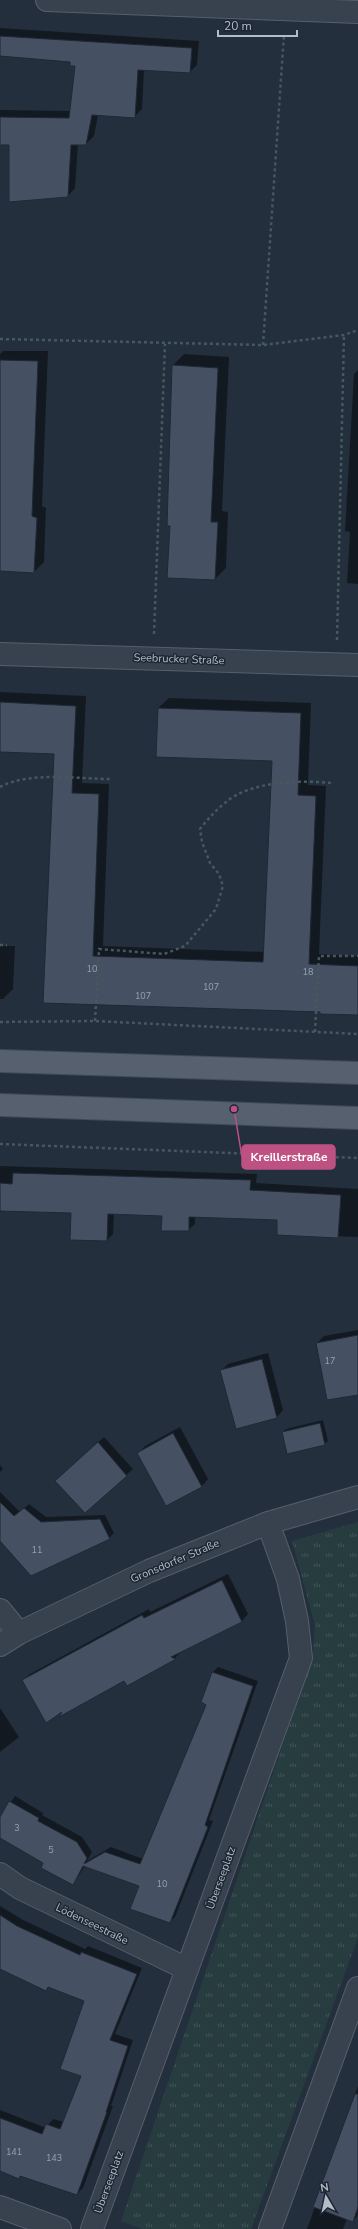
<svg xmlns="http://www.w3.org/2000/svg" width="358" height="2229" font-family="'Nunito Sans',sans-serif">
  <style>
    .park { fill: url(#park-tufts) }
    .shadow { fill: #0007 }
    .building { fill: #455162; stroke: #1f2835 }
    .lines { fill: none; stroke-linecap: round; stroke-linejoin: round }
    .minor-casing { stroke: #565f6c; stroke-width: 24 }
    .primary-casing { stroke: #414a57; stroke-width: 24 }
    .path { stroke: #44595c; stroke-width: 2.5; stroke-dasharray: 3 3; stroke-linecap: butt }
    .minor { stroke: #38414e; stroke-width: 22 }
    .primary { stroke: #56606e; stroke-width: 22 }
    .labels { text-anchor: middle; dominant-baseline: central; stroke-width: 3; stroke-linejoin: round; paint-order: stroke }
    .number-label { font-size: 9px; fill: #98a1af }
    .street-label { font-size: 11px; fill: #b4bcc9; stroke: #1d2633 }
    .leader { fill: none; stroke: #bd5182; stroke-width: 1.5 }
    .callout-dot { fill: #bd5182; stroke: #1d2633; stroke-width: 1.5 }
    .callout { fill: #bd5182; stroke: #bd5182; stroke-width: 1.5 }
    .callout-label { font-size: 12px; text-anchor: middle; font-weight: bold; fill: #fff }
  </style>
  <defs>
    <pattern id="park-tufts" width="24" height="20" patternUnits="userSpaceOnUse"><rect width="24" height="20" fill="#263c3f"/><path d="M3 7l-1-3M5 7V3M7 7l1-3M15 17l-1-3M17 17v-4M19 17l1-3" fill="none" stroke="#435659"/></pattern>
  </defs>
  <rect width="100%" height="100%" fill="#242f3e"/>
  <!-- park -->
  <path class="park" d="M358,1522V1938L251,2229H142L121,2221L313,1655L315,1625L292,1541Z"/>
  <!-- shadow -->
  <path class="shadow" d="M0,28L199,41L197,65L190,72L144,69L142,109L134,117L98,115L94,136L86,144H78L75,188L68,196L10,144H0V110L71,111L76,65L71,61L0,55Z
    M3,351H48L42,506L46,508L44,562L34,572L0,570V354Z
    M184,354L229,357L222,511L228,512L226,568L215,579L171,525L173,365Z
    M358,370V584L347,583L350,532L345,531L354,374Z
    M0,692L86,696L82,783L109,784L103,946L265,952L273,761L158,708L169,698L311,703L308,785L326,786L319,954L358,956V1014L321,1011L45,1002L55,753L0,751Z
    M0,946H15L13,989L3,999H0Z
    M0,1166L257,1174L256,1183L358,1189V1237L278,1234V1219L195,1216V1224L188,1230L163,1215L114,1214L113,1234L107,1240L72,1212L2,1210L0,1212Z
    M358,1330V1394L317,1343L324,1336Z
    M268,1353L283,1410L277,1417L221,1371L228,1364Z
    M323,1420L328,1441L324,1444L283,1432L286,1429Z
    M180,1427L208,1479L202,1486L167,1505L139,1453L145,1446Z
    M104,1437L133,1469L85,1511L63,1475Z
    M0,1465L3,1469L0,1472Z
    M0,1492L20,1512L29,1504L46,1517L105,1515L114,1533L109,1538L0,1540Z
    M228,1574L248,1614L242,1621L179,1652H181L175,1658L127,1685L124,1680L65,1709L24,1680L30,1674L149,1609L150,1612Z
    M218,1667L258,1681L209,1820L213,1821L175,1917L169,1922L140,1886L85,1866L73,1884L45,1863L0,1837V1819L15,1796L43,1813L42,1815L82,1837L92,1852L87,1861L111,1847L143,1859L207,1704L202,1702L213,1672Z
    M0,1708L19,1737L0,1752Z
    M0,1906L23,1920L85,1949L88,1946L142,1968L115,2034L133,2040L111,2106H113L83,2188L77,2194L0,2170V2110L46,2128L53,2119L64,2122L82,2075L85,2001L49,1986L46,1990L0,1968Z
    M358,2086V2215L353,2221L347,2219L343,2229H307Z"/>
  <!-- building -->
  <path class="building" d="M0,36L192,48L190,73L138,70L135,118L92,115L86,145H71L68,197L9,202V145H0V117L69,118L75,66H70V62L0,56Z
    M0,360L38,361L32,516L37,518L34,573L0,571Z
    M172,365L218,368L211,522H218L215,580L167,578L170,526H167Z
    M0,702L76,706L72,793L99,794L93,956L263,962L272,761L156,757L158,708L301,713L298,795L316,796L309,964L358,966V1015L320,1014V1012L43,1003L54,754L0,752Z
    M13,1173L251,1180L250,1190L341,1195L338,1238L277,1235V1220L189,1217V1231H161L162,1216L108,1214L107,1241L70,1240L71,1213L0,1211V1183L12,1184Z
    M358,1335V1395L327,1400L316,1343Z
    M262,1359L277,1418L236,1429L220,1370Z
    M320,1423L325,1445L287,1454L282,1432Z
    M173,1433L202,1487L166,1506L137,1453Z
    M98,1442L127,1476L85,1513L55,1481Z
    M0,1502L14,1516L24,1508L41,1522L100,1519L110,1539L31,1576L0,1541Z
    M222,1580L242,1622L171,1657L176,1659L127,1686L124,1681L59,1717L62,1712L46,1723L22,1680L142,1615L144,1618Z
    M212,1672L253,1686L205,1825L208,1827L170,1923L130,1909L139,1886L83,1866L73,1885L41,1868L43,1863L0,1838V1817L9,1801L39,1818L38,1821L77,1842L87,1858L84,1864L105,1852L140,1864L206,1705L201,1702Z
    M0,1915L17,1926L80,1955L81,1952L137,1974L110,2040L128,2046L106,2112H107L77,2195L20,2176L19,2179L0,2171V2118L42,2134L46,2124L60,2129L81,2076L60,2069L84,2001L48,1987L46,1991L0,1969Z
    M355,2094H358V2207L353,2222L313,2207Z"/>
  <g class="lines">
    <!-- minor casing -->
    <g class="minor-casing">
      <path id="minor" d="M47,0L358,12
        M0,654L358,665
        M0,1610L19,1633
        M0,1645L19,1633L149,1571L268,1523L358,1497
        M0,1874L20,1888L187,1969
        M0,2207L60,2229
        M92,2229L301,1658L297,1621L288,1579L268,1523
        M270,2229L358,1988"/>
    </g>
    <!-- primary casing -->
    <g class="primary-casing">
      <path id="primary" d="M0,1061L358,1073
        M0,1105L358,1118"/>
    </g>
    <!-- path -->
    <path class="path" d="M0,339L263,345L344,335L358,330
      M263,345L284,34
      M154,634L165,344
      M337,640L344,335
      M0,787C30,771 78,779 111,779
      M0,945H7
      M95,1021L99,949L164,954L185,946L216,909L223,886L219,874L210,863L202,842L200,829C208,819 216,810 226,802C251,781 301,780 331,783
      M0,1022L95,1021L358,1034
      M315,1032L319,956H358
      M0,1144L358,1158"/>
    <!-- minor -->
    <use href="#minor" class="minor"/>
    <!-- primary -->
    <use href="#primary" class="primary"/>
  </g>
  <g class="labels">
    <!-- number labels -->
    <g class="number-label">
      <text x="92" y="969">10</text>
      <text x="308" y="972">18</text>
      <text x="211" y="987">107</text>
      <text x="143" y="996">107</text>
      <text x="330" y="1361">17</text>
      <text x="37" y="1550">11</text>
      <text x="17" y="1828">3</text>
      <text x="51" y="1850">5</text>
      <text x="162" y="1884">10</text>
      <text x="14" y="2152">141</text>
      <text x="54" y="2158">143</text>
    </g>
    <!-- street labels -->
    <g class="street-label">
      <text transform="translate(179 659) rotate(2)">Seebrucker Straße</text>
      <text transform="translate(175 1561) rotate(-23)">Gronsdorfer Straße</text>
      <text transform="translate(221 1878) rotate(-70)">Überseeplatz</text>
      <text transform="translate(92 1924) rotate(26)">Lödenseestraße</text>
      <text transform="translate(109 2182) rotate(-70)">Überseeplatz</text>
    </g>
  </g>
  <!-- callouts -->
  <path class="leader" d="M234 1109L242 1157"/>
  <circle class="callout-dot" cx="234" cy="1109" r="4"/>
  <rect class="callout" x="242" y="1145" width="93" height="24" rx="4"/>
  <g class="callout-label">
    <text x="289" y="1161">Kreillerstraße</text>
  </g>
  <!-- north arrow -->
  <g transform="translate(326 2197) rotate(351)" stroke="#1d2633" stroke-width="3" paint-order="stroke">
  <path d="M0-3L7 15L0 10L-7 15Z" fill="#b4bcc9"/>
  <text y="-6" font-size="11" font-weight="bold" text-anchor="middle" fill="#b4bcc9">N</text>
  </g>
  <!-- scale -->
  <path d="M218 30v6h79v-6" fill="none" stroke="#b4bcc9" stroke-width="2"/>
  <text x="224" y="30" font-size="12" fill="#b4bcc9" stroke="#1d2633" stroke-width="3" paint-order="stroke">20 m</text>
</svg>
